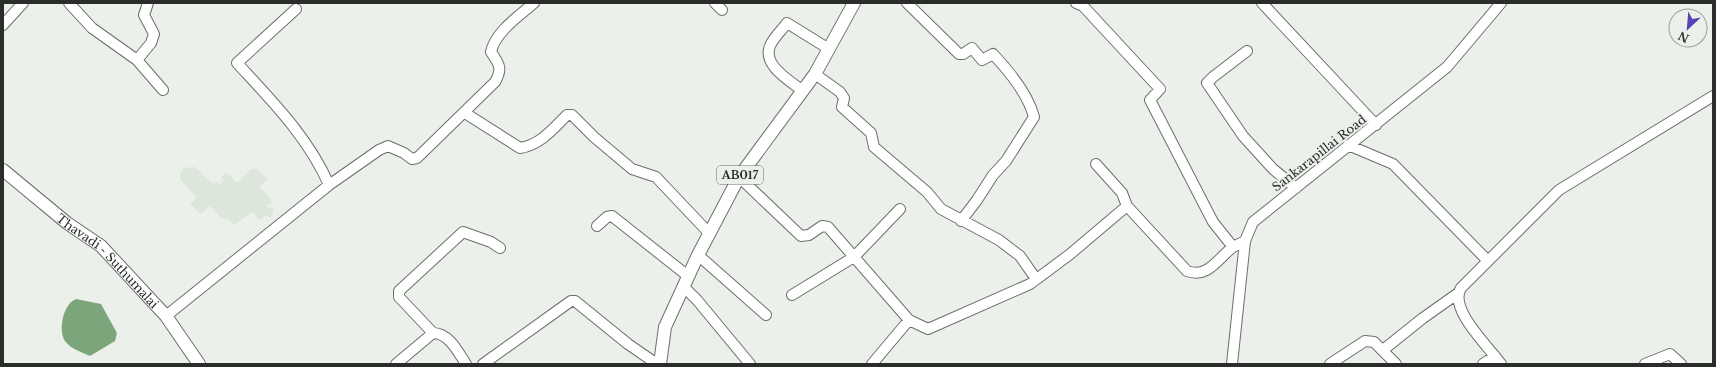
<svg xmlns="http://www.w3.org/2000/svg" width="1716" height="367" font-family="'Libre Baskerville',serif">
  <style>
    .built { fill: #dce6db }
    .water { fill: #7da57b }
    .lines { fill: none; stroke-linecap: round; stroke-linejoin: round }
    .minor-casing { stroke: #6c6f6b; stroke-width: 12 }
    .major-casing { stroke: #6c6f6b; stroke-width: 14 }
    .minor { stroke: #fff; stroke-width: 10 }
    .major { stroke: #fff; stroke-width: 12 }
    .labels { text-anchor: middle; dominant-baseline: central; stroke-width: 4; stroke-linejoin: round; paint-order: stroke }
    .shield { fill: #ebf0eb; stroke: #656865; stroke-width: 1 }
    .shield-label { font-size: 11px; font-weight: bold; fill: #2b2d2b }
    .street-label { font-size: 12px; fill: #2b2d2b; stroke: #ebf0eb }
  </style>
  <rect width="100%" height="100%" fill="#ebf0eb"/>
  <!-- built -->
  <path class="built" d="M195,167L212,183L217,182L220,185L224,180L221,177L226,172L237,183L251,169H257L267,179L259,187L269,197L272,203L267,205V207L274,209L271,218L266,215L260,220L252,212L234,225L228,219L226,220L224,218L222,219L210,206L201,214L190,204L197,197L180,179V175L184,168Z"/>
  <!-- water -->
  <path class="water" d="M76,299L101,304L117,333L115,341L90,356C81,352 71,349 65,341C58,330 63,304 76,299Z"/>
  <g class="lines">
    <!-- minor casing -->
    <g class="minor-casing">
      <path id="minor" d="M69,3L92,28L137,60L163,90
        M715,3L722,10
        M907,3L959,54H963L972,48L982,60L993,54C1009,71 1028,94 1034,117L1006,161L993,175L977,200L961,221
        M1076,3L1083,6L1160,89L1150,100L1213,222L1233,247
        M1262,3L1376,125
        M296,9L237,63C271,100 309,138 329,185
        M3,25L23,3
        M1247,51L1213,77L1207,83L1243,136L1273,169L1296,188
        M137,60L151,43L154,34L144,15L148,3
        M815,74L840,92L844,98L842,107L871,133L874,147L927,192L941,209L999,240L1020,256L1036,279
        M803,91C790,81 762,65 770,46C773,38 782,30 787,23L829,49
        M465,113L520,148C540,145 553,129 567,115H572L594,137L632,169L656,177L709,233
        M1348,145L1393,164L1488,261
        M1096,164L1122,193L1127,206
        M739,177L801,236L809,235L822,226L828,227L909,320L928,329L1030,284L1069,255L1127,206L1187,271C1208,279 1218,258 1233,247C1237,245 1241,243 1245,241
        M597,226L607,217L612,216L688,276
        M698,255L766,315
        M683,286L697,300L750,364
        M792,295L854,257L900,209
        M166,316L329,185L379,150L388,146L404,153L412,159L417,158L495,82C503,68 499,64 491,52C495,32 519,16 534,3
        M433,333L399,297V291L463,232L491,242L500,248
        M1383,350L1423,318L1457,294
        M396,364L433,333C449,333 458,352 466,364
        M483,364L571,301H575L628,344L657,364
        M872,364L909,320
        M1232,364L1245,241L1253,222L1447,67L1501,3
        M1330,364L1365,341L1374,342L1396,364
        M1483,364L1495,356
        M1501,364C1489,347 1448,309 1461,288L1559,190L1713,96
        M1645,364L1670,354L1681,364"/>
    </g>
    <!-- major casing -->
    <g class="major-casing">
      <g id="major">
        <path id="s1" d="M3,170L67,223L101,246L166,316L199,364"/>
        <path d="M660,364L665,327L698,255L739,177L815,74L854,3"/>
      </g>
    </g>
    <!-- minor -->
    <use href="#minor" class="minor"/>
    <!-- major -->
    <use href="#major" class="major"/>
  </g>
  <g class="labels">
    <!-- shield labels -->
    <rect class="shield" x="717" y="166" width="46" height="18" rx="3"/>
    <g class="shield-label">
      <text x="740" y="175">AB017</text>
    </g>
    <!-- street labels -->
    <g class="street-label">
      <text transform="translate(1319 153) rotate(-38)">Sankarapillai Road</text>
      <text stroke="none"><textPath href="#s1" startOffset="139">Thavadi - Suthumalai</textPath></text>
    </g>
  </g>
  <!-- border -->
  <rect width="1716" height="367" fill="none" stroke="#2b2d2b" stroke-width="8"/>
  <!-- north arrow -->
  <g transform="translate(1688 28) rotate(206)"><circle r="19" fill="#ebf0eb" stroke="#9ea29e"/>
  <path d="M0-3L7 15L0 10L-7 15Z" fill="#5741b9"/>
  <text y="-6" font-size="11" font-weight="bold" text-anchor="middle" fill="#2b2d2b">N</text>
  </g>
</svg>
